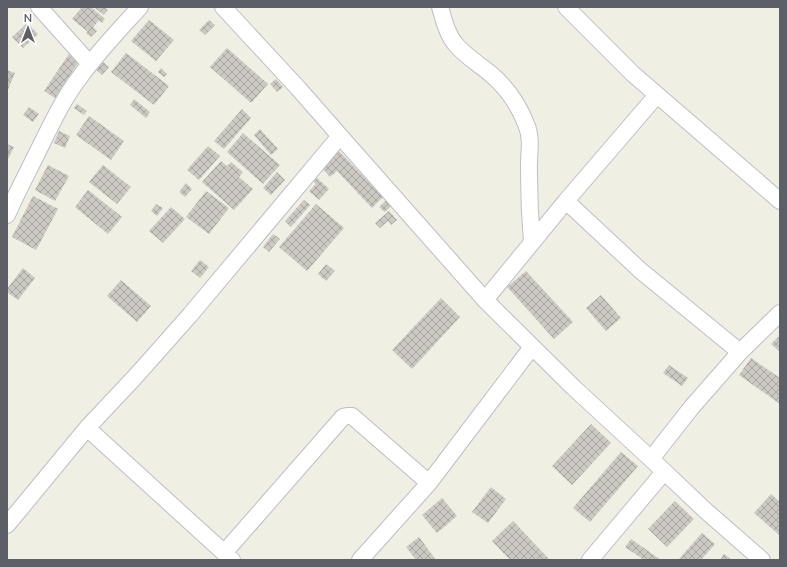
<svg xmlns="http://www.w3.org/2000/svg" width="787" height="567" font-family="Mulish,sans-serif">
  <style>
    .building { fill: url(#building-cross-hatch) }
    .lines { fill: none; stroke-linecap: round; stroke-linejoin: round }
    .street-casing { stroke: #bcbec4; stroke-width: 18 }
    .street { stroke: #fff; stroke-width: 16 }
  </style>
  <defs>
    <pattern id="building-cross-hatch" width="8" height="8" patternUnits="userSpaceOnUse"><rect width="8" height="8" fill="#cbc9c1"/><path d="M0 0l8 8M0 8l8-8" fill="none" stroke="#a8a6a1"/></pattern>
  </defs>
  <rect width="100%" height="100%" fill="#f0efe4"/>
  <!-- building -->
  <path class="building" d="M82,7H91L105,19L102,23L99,20L93,27L97,31L91,37L86,33L88,32L72,19Z
    M96,7H105L108,10L104,15L95,8Z
    M149,20L174,40L156,61L131,41Z
    M209,20L215,25L205,35L199,30Z
    M27,23L38,34L23,48L12,37Z
    M227,48L268,84L251,103L210,67Z
    M126,53L169,86L154,105L111,72Z
    M69,54L78,63L55,98L44,91Z
    M103,62L109,67L102,75L96,70Z
    M161,68L167,74L164,77L158,72Z
    M7,70L15,73L7,92Z
    M276,79L283,87L277,92L270,84Z
    M134,99L150,112L146,118L130,105Z
    M77,104L87,111L84,115L74,108Z
    M29,107L39,114L33,122L23,115Z
    M242,109L251,118L224,149L214,141Z
    M89,116L124,141L111,160L76,135Z
    M260,129L278,149L271,155L254,135Z
    M59,131L70,136L65,148L54,143Z
    M243,133L280,165L263,184L227,152Z
    M7,144L14,147L7,161Z
    M208,146L220,156L199,180L187,170Z
    M338,150L383,197L372,208L337,171L330,177L321,167Z
    M221,161L227,166L231,162L243,172L239,177L253,189L234,210L202,182Z
    M48,165L69,176L55,201L35,190Z
    M103,165L131,187L117,204L89,182Z
    M277,172L285,180L271,195L263,188Z
    M317,178L329,189L319,200L309,191L316,184L314,182Z
    M186,183L192,189L185,197L179,192Z
    M88,190L122,217L108,234L75,207Z
    M206,191L229,208L209,234L186,217Z
    M33,196L58,209L36,250L12,237Z
    M304,200L310,205L291,227L285,221Z
    M386,200L392,205L385,212L379,207Z
    M156,204L163,208L157,216L151,211Z
    M316,204L344,228L307,271L279,247Z
    M171,207L185,219L163,243L149,231Z
    M389,211L397,220L391,225L388,221L380,228L375,223Z
    M273,234L280,239L269,252L263,247Z
    M200,260L209,267L200,278L191,271Z
    M326,264L335,271L326,281L318,274Z
    M23,268L35,278L18,300L7,292V289Z
    M526,271L573,322L554,339L507,287Z
    M121,280L151,306L137,322L107,296Z
    M601,295L621,318L606,331L586,308Z
    M441,298L460,317L412,369L392,350Z
    M780,335V352L771,344Z
    M751,358L780,378V404L739,375Z
    M669,365L688,378L682,386L663,373Z
    M591,424L611,443L572,485L552,466Z
    M621,452L638,466L590,522L573,508Z
    M491,487L506,499L488,523L472,512Z
    M771,494L780,502V534L779,535L754,513Z
    M442,498L457,516L437,533L422,515Z
    M675,501L694,519L667,547L648,529Z
    M513,521L550,560H510L492,541Z
    M702,533L715,544L701,560H678Z
    M419,537L436,560H416L406,547Z
    M631,539L661,560H644L625,547Z
    M724,554L732,560H720Z"/>
  <g class="lines">
    <!-- street casing -->
    <g class="street-casing">
      <path id="street" d="M39,7L90,64
        M223,7L298,88L340,136L485,300L573,387L651,459L706,511L762,560
        M440,7C444,20 447,35 457,46C467,57 480,65 492,75C507,88 519,106 526,124C533,139 528,156 529,172C529,196 530,219 532,242
        M566,7L633,74L780,201
        M566,201L641,271L740,352
        M7,215C18,190 31,166 43,141C54,119 65,96 80,77C98,52 119,30 140,7
        M485,300L566,201L657,95
        M87,428L232,560
        M651,459L691,408L740,352L780,313
        M7,525L87,428L135,377L190,315L340,136
        M224,553L343,417L347,416H352L429,483
        M360,560L429,483L532,347
        M590,560L664,472"/>
    </g>
    <!-- street -->
    <use href="#street" class="street"/>
  </g>
  <!-- border -->
  <rect width="787" height="567" fill="none" stroke="#5c5f66" stroke-width="16"/>
  <!-- north arrow -->
  <g transform="translate(28 28)" stroke="#ffffff" stroke-width="3" paint-order="stroke">
  <path d="M0-3L7 15L0 10L-7 15Z" fill="#5c5f66"/>
  <text y="-6" font-size="11" font-weight="bold" text-anchor="middle" fill="#5c5f66">N</text>
  </g>
</svg>
